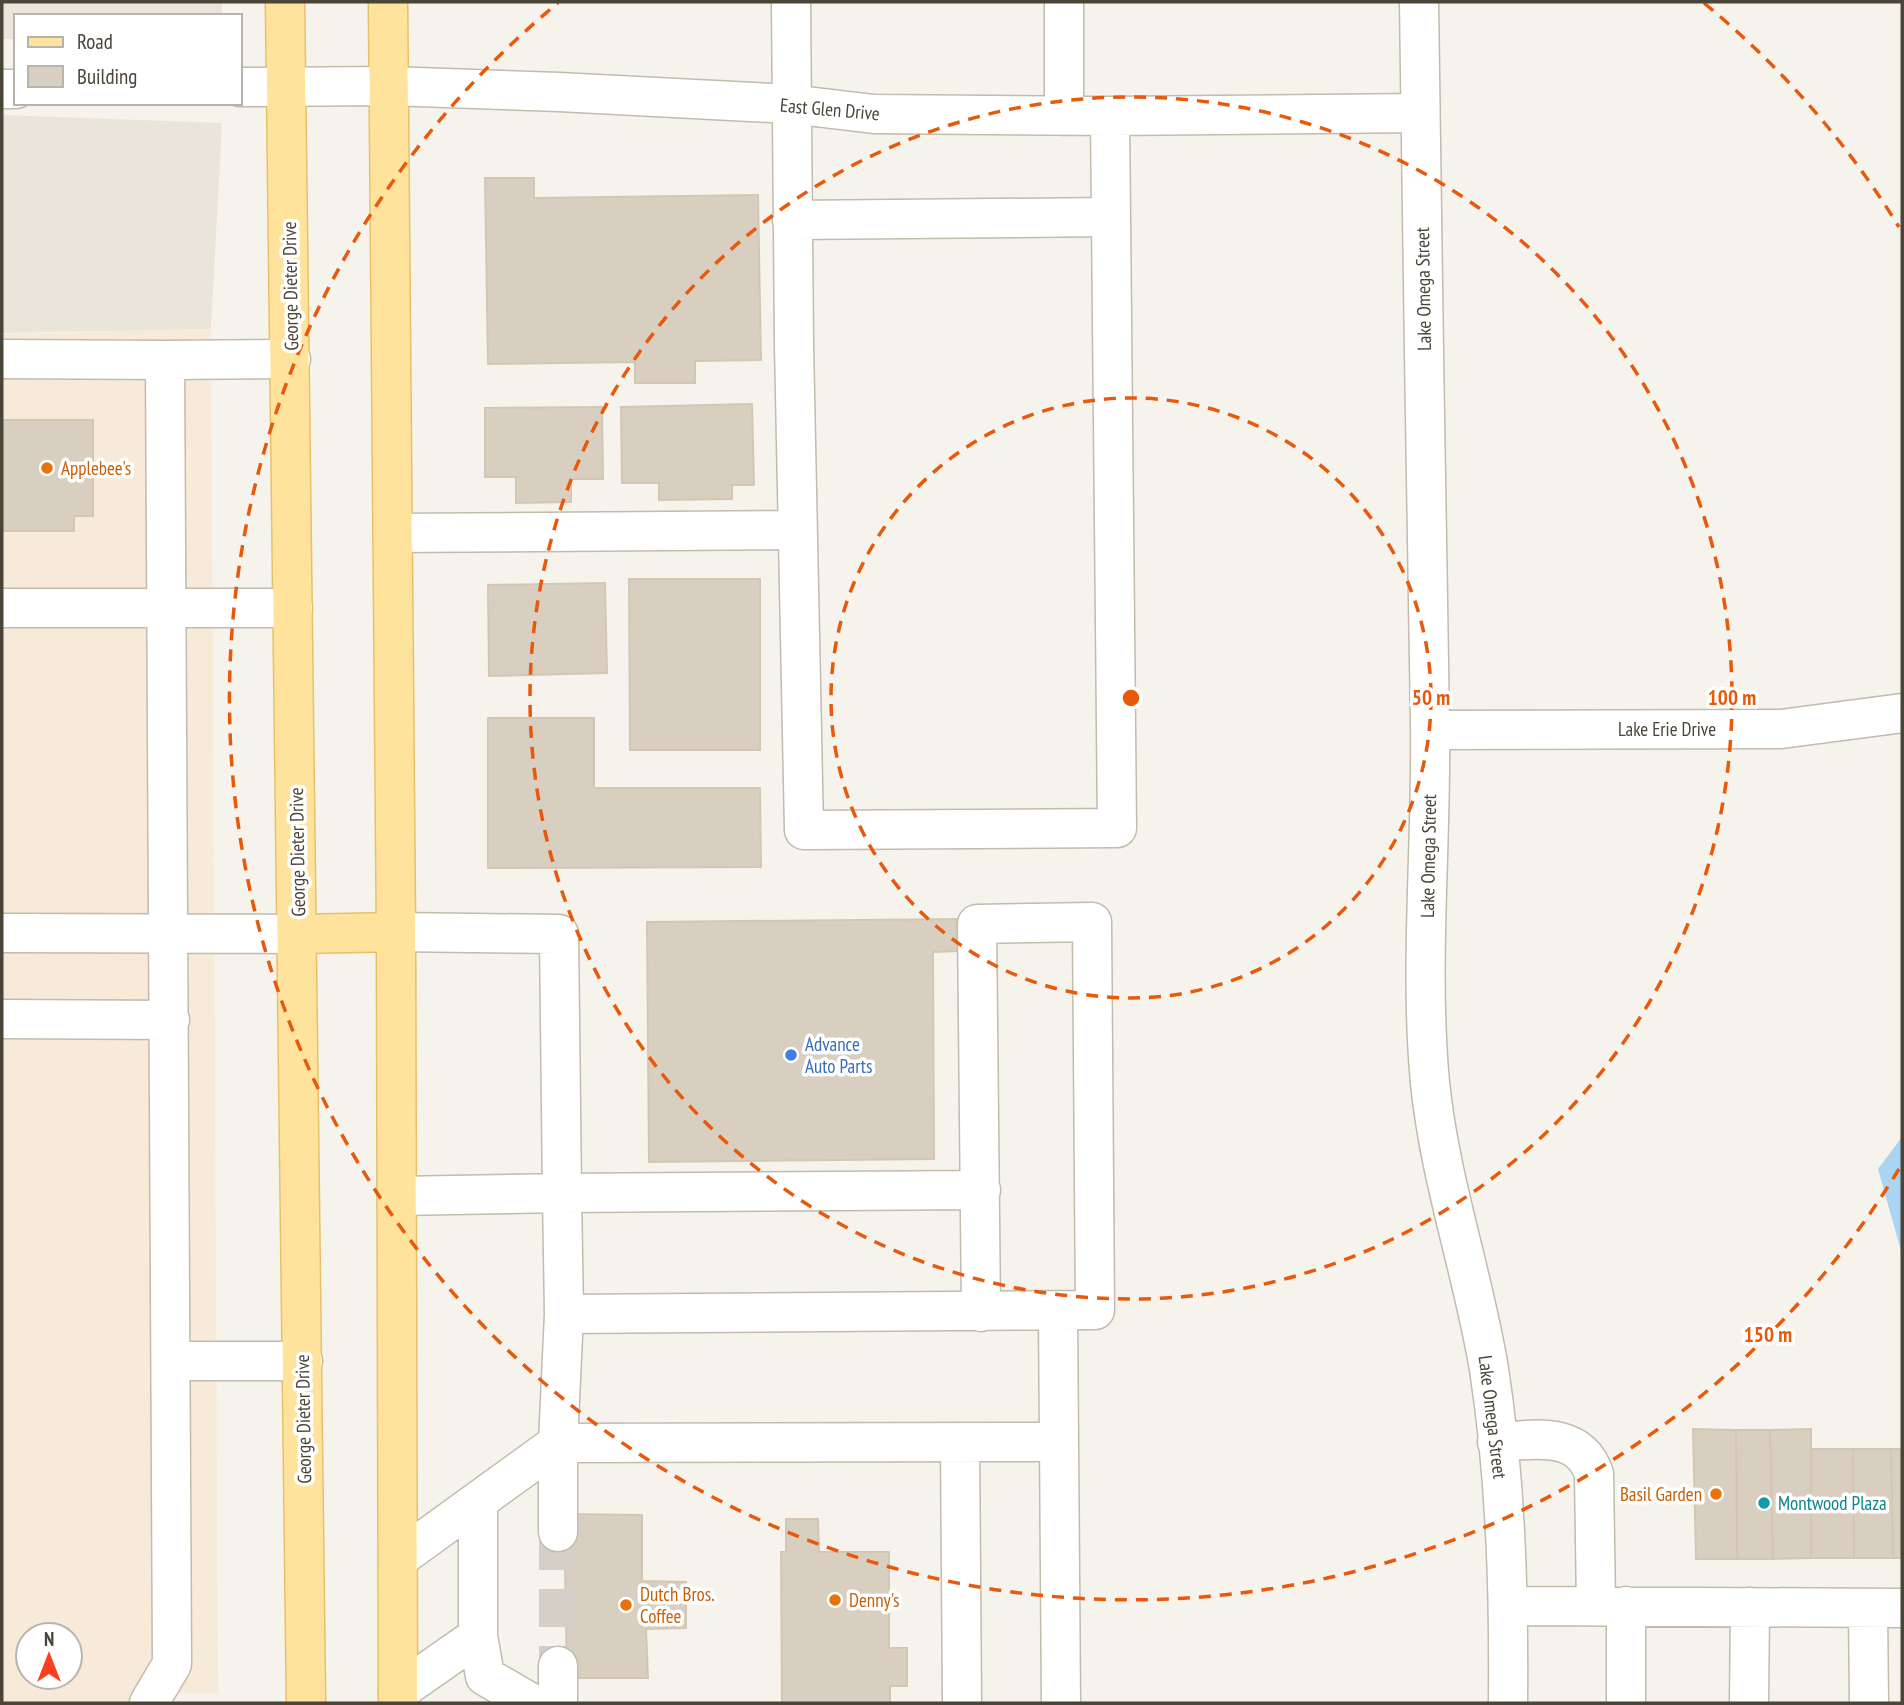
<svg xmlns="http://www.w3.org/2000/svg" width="1904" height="1705" font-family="'PT Sans Narrow',sans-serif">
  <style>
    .residential { fill: #eae5da }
    .commercial { fill: #f7ead8; fill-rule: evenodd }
    .water { fill: #a9d4f2 }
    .building { fill: #d8cfc1; stroke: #d3c7b4; stroke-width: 2 }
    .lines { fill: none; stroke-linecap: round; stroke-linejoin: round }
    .minor-tunnel { stroke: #d4d0c8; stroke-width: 38; stroke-dasharray: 38 19; stroke-linecap: butt }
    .minor-casing { stroke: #c2bbae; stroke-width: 41 }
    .major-casing { stroke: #e6c16a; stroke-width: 41 }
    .minor { stroke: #fff; stroke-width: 38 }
    .major { stroke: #ffe39c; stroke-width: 38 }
    .ring { fill: none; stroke: #e8590c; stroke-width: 3.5; stroke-dasharray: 12 9 }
    .food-dot { fill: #e8710a; stroke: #fff; stroke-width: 2.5 }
    .shop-dot { fill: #3f7fe0; stroke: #fff; stroke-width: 2.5 }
    .culture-dot { fill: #0f9aa8; stroke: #fff; stroke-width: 2.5 }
    .labels { text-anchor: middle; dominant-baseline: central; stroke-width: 7; stroke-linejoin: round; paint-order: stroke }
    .street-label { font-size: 19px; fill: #4b4439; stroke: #fff }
    .food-label { font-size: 19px; fill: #c56008; stroke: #fff; text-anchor: start }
    .shop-label { font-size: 19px; fill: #366cbe; stroke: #fff; text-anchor: start }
    .culture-label { font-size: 19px; fill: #0d838f; stroke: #fff; text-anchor: start }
    .centre { fill: #e8590c; stroke: #fff; stroke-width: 3.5 }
    .ring-label { font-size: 21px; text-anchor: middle; font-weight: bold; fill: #e8590c; stroke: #fff; stroke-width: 7; stroke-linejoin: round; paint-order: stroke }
  </style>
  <rect width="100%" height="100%" fill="#f6f3ec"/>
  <!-- residential -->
  <path class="residential" d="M2,2H222V16H16V39H2Z
    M2,115L222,123L211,329L2,333Z"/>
  <!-- commercial -->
  <path class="commercial" d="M211,329L218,1694L177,1693L175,1703H2V334ZM28,1635H70V1677H28Z"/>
  <!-- water -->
  <path class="water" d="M1902,1137V1254L1878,1169Z"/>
  <!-- building -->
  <path class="building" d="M485,178H534V198L758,195L761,360L695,361V383H635V362L488,364Z
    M752,404L754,485H732V499L659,500V483H622L621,407Z
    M602,407L603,479H571V502L516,503V477H485V408Z
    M2,420H93V516H74V531H2Z
    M629,579H760V750H630Z
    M605,583L607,673L489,676L488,585Z
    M488,718H594V788H760L761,867L488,868Z
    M957,919L958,951L933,952L934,1159L649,1162L647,922Z
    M1693,1429L1736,1430L1737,1559H1696Z
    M1811,1429V1558L1773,1559L1770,1430Z
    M1736,1430H1770L1773,1559H1737Z
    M1811,1449H1853L1854,1558H1811Z
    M1853,1449H1891L1893,1558H1854Z
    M1891,1449H1902V1558H1893Z
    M564,1514L642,1515V1581L686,1582V1628L646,1629L648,1678H567Z
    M786,1519H818L819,1552H889V1648H907V1686H890V1703H782L781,1552H786Z"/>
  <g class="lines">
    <!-- minor-tunnel -->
    <path class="minor-tunnel" d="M558,1532V1666"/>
    <!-- minor casing -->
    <g class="minor-casing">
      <path id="minor" d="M791,2L794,345L804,830L1117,828L1110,116
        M1064,2V116
        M1419,2C1421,242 1427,483 1430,723C1432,843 1419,964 1430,1083C1440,1181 1473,1273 1489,1369C1506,1480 1509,1592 1508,1703
        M240,87L389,86L559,92L790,104L874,114L1110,116L1420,113
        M2,89H16
        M792,220L1111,217
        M2,359L165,360
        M393,533L797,530
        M2,608H293
        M1431,730L1781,729L1902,713
        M396,932L559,934L562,1193L397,1196
        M2,933L298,934
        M2,1019L170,1020
        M981,1190L562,1193L564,1314L1095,1310L1092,922L977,924L981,1312
        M1058,1311L1061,1703
        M564,1314L558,1443L1059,1442
        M171,1361H303
        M960,1442L962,1703
        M1497,1442C1534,1440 1579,1430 1594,1474L1596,1606
        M558,1443V1532
        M398,1559L558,1443
        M1509,1606L1902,1608
        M1626,1606V1703
        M1868,1608L1869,1703
        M478,1636L485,1676L531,1703
        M558,1666V1703
        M398,1692L478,1636V1502
        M149,1703L172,1664L165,360L291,359
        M1749,1703L1750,1607"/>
    </g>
    <!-- major casing -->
    <g class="major-casing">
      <path id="major" d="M285,2L306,1703
        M388,2L396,932L398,1703
        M298,934L396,932"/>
    </g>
    <!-- minor -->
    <use href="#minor" class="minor"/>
    <!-- major -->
    <use href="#major" class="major"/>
  </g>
  <!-- distance rings -->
  <g class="ring">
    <circle cx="1131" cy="698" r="300"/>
    <circle cx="1131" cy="698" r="601"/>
    <path d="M1899 1169A901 901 0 1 1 558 3M1704 3A901 901 0 0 1 1899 227"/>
  </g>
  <!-- markers -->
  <g class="food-dot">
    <circle cx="47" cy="468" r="7"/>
    <circle cx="1716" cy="1494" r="7"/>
    <circle cx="835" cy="1600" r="7"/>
    <circle cx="626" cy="1605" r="7"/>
  </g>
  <circle class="shop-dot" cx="791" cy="1055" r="7"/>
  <circle class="culture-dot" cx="1764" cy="1503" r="7"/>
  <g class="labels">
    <!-- street labels -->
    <g class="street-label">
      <text transform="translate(830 109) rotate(5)">East Glen Drive</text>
      <text transform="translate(290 286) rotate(-91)">George Dieter Drive</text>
      <text transform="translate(1423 289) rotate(-91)">Lake Omega Street</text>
      <text x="1667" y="729">Lake Erie Drive</text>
      <text transform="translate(297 852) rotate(-91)">George Dieter Drive</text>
      <text transform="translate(1428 856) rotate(-89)">Lake Omega Street</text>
      <text transform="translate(1493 1417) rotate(83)">Lake Omega Street</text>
      <text transform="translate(303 1419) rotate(-91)">George Dieter Drive</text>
    </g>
    <!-- food labels -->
    <g class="food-label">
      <text x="61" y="468">Applebee's</text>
      <text x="1702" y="1494" text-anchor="end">Basil Garden</text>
      <text x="640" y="1594">Dutch Bros.<tspan x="640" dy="22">Coffee</tspan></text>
      <text x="849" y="1600">Denny's</text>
    </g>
    <!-- shop labels -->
    <g class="shop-label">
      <text x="805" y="1044">Advance<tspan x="805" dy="22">Auto Parts</tspan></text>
    </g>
    <!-- culture labels -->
    <g class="culture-label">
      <text x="1778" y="1503">Montwood Plaza</text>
    </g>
  </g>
  <circle cx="1131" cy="698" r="10" class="centre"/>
  <g class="ring-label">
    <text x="1431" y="705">50 m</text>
    <text x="1732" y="705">100 m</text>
    <text x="1768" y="1342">150 m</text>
  </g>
  <!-- border -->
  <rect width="1904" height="1705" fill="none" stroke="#4b4439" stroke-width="7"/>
  <!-- legend -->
  <rect x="14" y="14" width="228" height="91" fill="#ffffff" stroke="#b7b4b0" stroke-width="2"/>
  <rect x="28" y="37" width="35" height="10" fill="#ffe39c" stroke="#b7b4b0" stroke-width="2"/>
  <text x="77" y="49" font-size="21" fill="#4b4439">Road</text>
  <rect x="28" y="66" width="35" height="21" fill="#d8cfc1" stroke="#b7b4b0" stroke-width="2"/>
  <text x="77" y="84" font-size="21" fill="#4b4439">Building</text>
  <!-- north arrow -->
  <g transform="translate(49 1656)"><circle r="33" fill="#ffffff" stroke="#b7b4b0" stroke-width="2"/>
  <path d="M0-5L12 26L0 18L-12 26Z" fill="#fc3f1d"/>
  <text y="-10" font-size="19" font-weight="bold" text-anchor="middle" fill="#4b4439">N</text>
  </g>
</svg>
